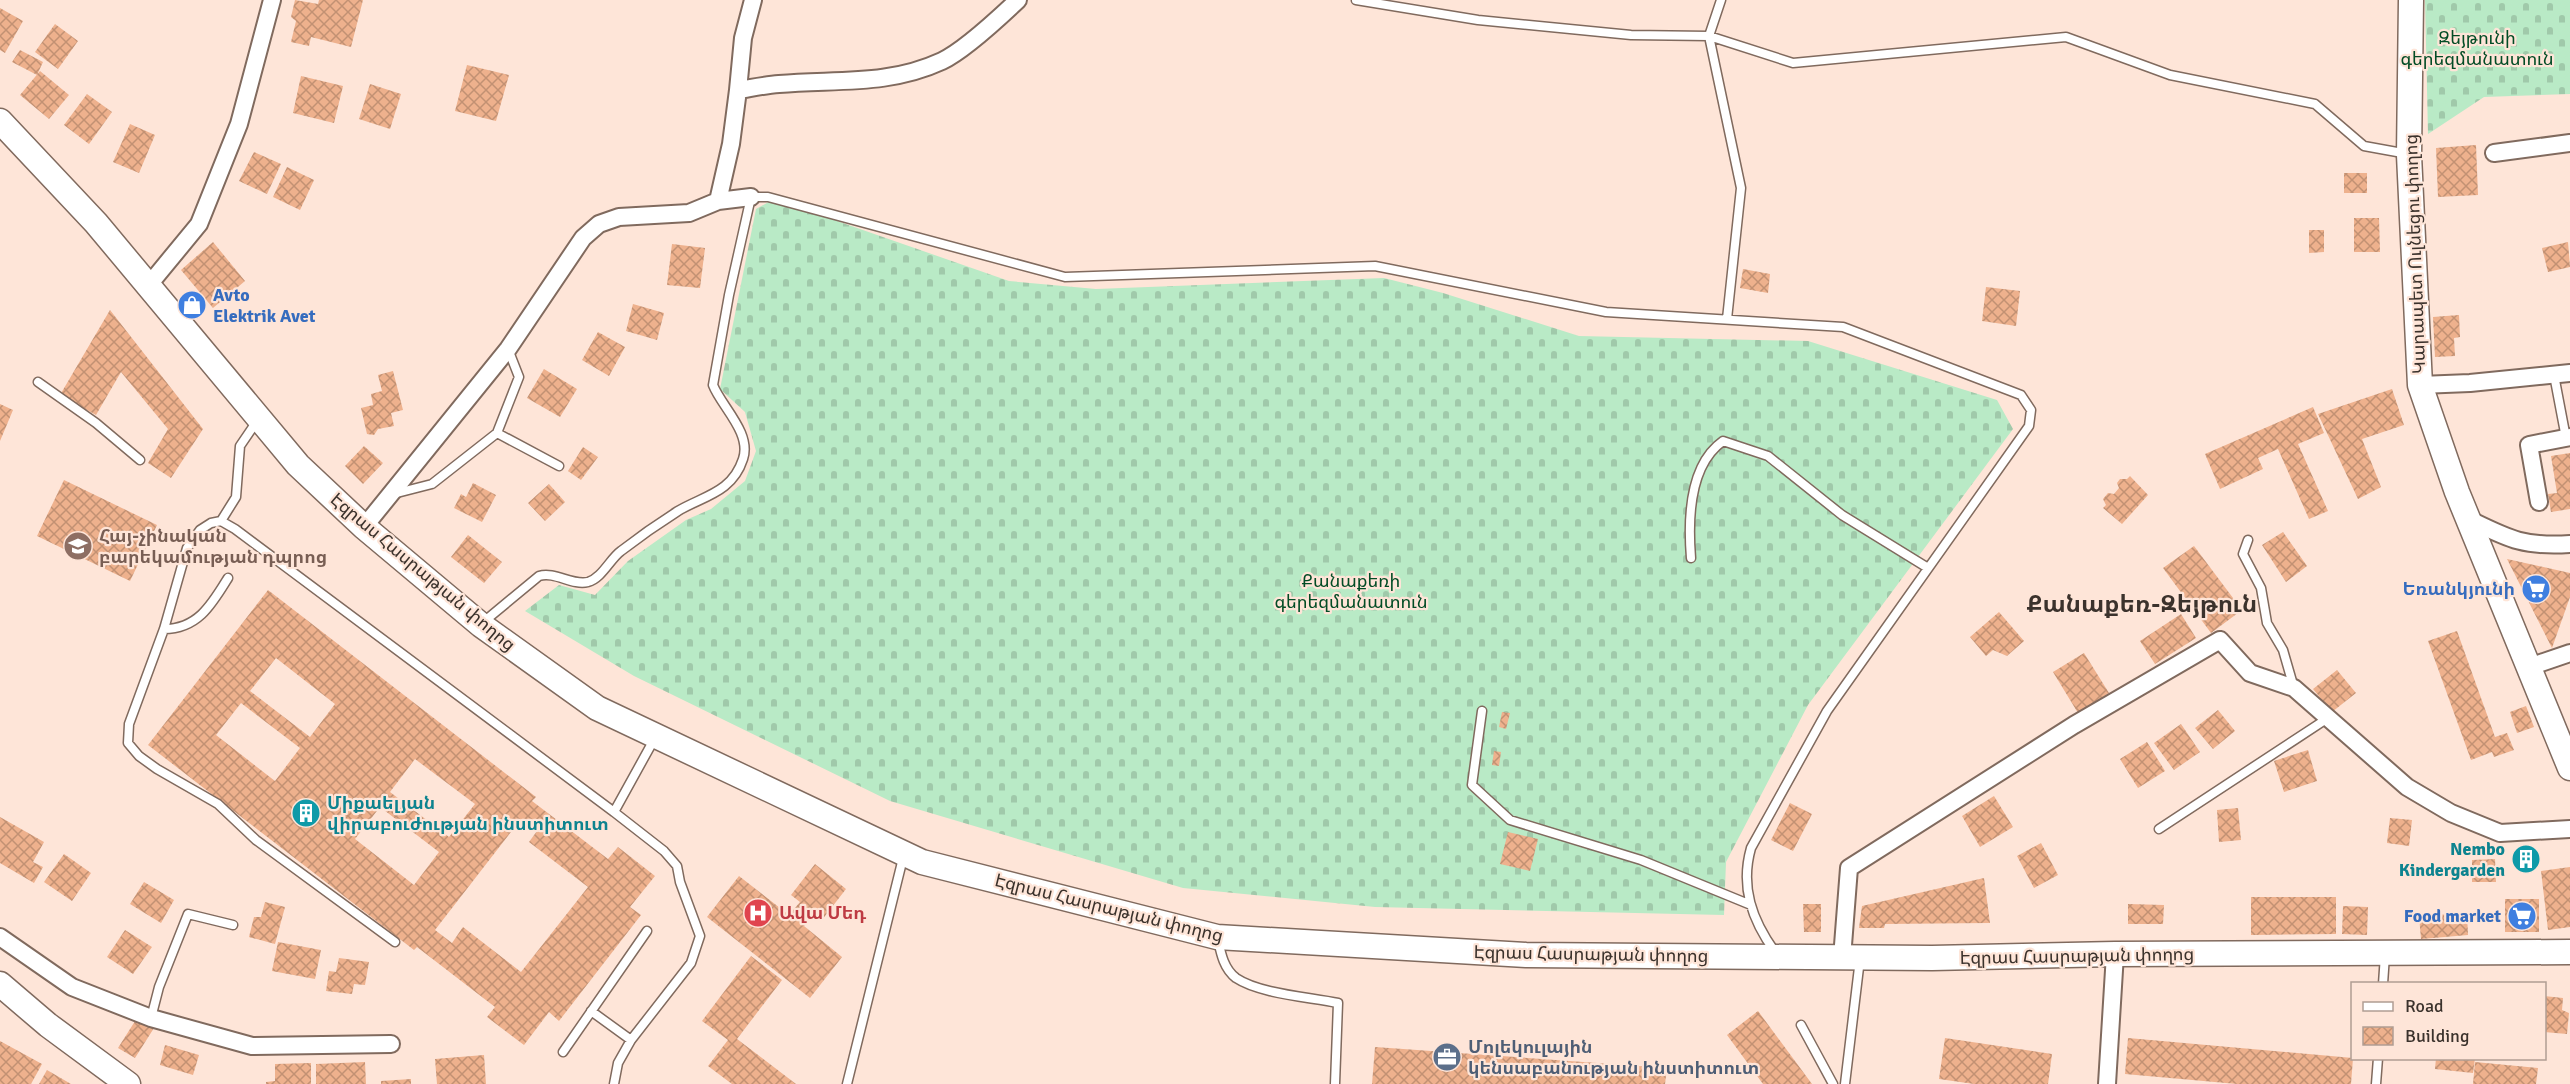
<svg xmlns="http://www.w3.org/2000/svg" width="2570" height="1084" font-family="Signika,'Noto Sans Armenian',sans-serif">
  <style>
    .cemetery { fill: url(#cemetery-stones) }
    .building { fill: url(#building-cross-hatch); fill-rule: evenodd }
    .lines { fill: none; stroke-linecap: round; stroke-linejoin: round }
    .lane-casing { stroke: #806a5e; stroke-width: 11 }
    .street-casing { stroke: #806a5e; stroke-width: 20 }
    .secondary-casing { stroke: #806a5e; stroke-width: 27 }
    .lane { stroke: #fff; stroke-width: 8 }
    .street { stroke: #fff; stroke-width: 16 }
    .secondary { stroke: #fff; stroke-width: 24 }
    .labels { text-anchor: middle; dominant-baseline: central; stroke-width: 4.5; stroke-linejoin: round; paint-order: stroke }
    .park-label { font-size: 18px; fill: #024c25; stroke: #fee5d8 }
    .street-label { font-size: 18px; fill: #3b322c; stroke: #fee5d8 }
    .shop-label { font-size: 18px; font-weight: bold; fill: #366cbe; stroke: #fee5d8; text-anchor: end }
    .education-label { font-size: 18px; font-weight: bold; fill: #785e54; stroke: #fee5d8; text-anchor: start }
    .culture-label { font-size: 18px; font-weight: bold; fill: #0d838f; stroke: #fee5d8; text-anchor: start }
    .health-label { font-size: 18px; font-weight: bold; fill: #be3a42; stroke: #fee5d8; text-anchor: start }
    .service-label { font-size: 18px; font-weight: bold; fill: #4e5e75; stroke: #fee5d8; text-anchor: start }
    .district-label { font-size: 24px; font-weight: bold; fill: #3b322c; stroke: #fee5d8 }
  </style>
  <defs>
    <pattern id="cemetery-stones" width="16" height="16" patternUnits="userSpaceOnUse" patternTransform="scale(1.5)"><rect width="16" height="16" fill="#b9eac6"/><path d="M2 7V4a2 2 0 0 1 4 0v3zM10 15v-3a2 2 0 0 1 4 0v3z" fill="#a0c9aa"/></pattern>
    <pattern id="building-cross-hatch" width="8" height="8" patternUnits="userSpaceOnUse" patternTransform="scale(1.5)"><rect width="8" height="8" fill="#eeb18d"/><path d="M0 0l8 8M0 8l8-8" fill="none" stroke="#c29173"/></pattern>
  </defs>
  <rect width="100%" height="100%" fill="#fee5d8"/>
  <!-- cemetery -->
  <path class="cemetery" d="M2425,0H2570V94L2484,97L2428,134Z
    M774,199L1009,281L1096,289L1384,278L1443,293L1579,336L1808,341L1997,400L2013,429L1808,705L1726,862L1724,915L1375,907L1183,888L890,801L634,676L525,611L559,585L595,595L628,561L686,520L711,509L745,481L756,451L745,412L720,389L756,209Z"/>
  <!-- building -->
  <path class="building" d="M295,0L318,4L319,0H363L351,47L311,37L309,46L291,42L296,21L291,17Z
    M0,8L23,21L5,53L0,50Z
    M55,24L78,41L58,69L35,52Z
    M20,50L43,62L37,75L12,62Z
    M467,65L509,75L496,121L455,111Z
    M40,71L69,95L49,119L20,95Z
    M301,76L343,86L334,123L293,113Z
    M370,84L401,94L390,129L359,119Z
    M87,94L112,112L89,144L64,125Z
    M130,124L155,135L139,173L113,162Z
    M2476,145L2478,195L2438,197L2436,148Z
    M254,152L281,164L267,194L239,181Z
    M287,167L314,180L300,210L273,197Z
    M2344,173H2367V193H2344Z
    M2354,218H2379L2380,252H2354Z
    M2309,230H2324V252L2309,253Z
    M213,242L245,281L213,308L181,270Z
    M2568,242L2570,267L2548,272L2542,248Z
    M672,244L705,248L700,288L667,285Z
    M1743,269L1770,274L1768,293L1740,288Z
    M1986,287L2020,291L2016,326L1982,321Z
    M633,304L664,313L657,340L626,331Z
    M110,310L203,429L171,478L148,463L168,429L121,372L96,415L60,395Z
    M2459,315L2460,337L2454,338L2455,356L2435,357L2433,317Z
    M598,332L625,347L609,376L582,360Z
    M544,369L577,389L560,417L527,398Z
    M393,371L403,410L391,413L394,426L378,429L374,435L367,434L361,408L373,405L371,394L382,391L378,375Z
    M2392,389L2404,425L2362,439L2381,487L2358,499L2318,414Z
    M0,404L13,410L0,441Z
    M2313,407L2324,433L2298,444L2328,511L2309,519L2278,449L2258,458L2263,469L2220,489L2205,454Z
    M364,446L383,463L363,484L345,466Z
    M583,447L598,457L581,480L568,471Z
    M2570,453V509L2551,512L2548,494L2557,493L2551,456Z
    M2130,476L2148,495L2122,524L2103,508L2106,505L2103,499L2108,493L2114,494L2119,488L2117,483L2120,479H2127Z
    M64,480L157,525L130,581L37,536Z
    M473,483L496,495L482,522L454,508L461,494L466,497Z
    M549,484L565,502L545,521L528,503Z
    M2283,532L2307,566L2286,582L2262,545Z
    M468,535L502,562L484,583L451,557Z
    M2194,546L2242,610L2211,633L2163,568Z
    M2507,559L2570,573V597L2552,648Z
    M268,590L536,797L532,801L608,859L618,847L655,876L630,907L641,915L559,1021L549,1012L524,1045L487,1017L495,1007L417,947L414,950L148,745ZM276,658L335,704L310,737L250,691ZM241,703L300,748L275,781L216,735ZM415,759L475,804L449,837L390,792ZM380,807L439,852L414,885L355,839ZM521,819L537,831L529,842L588,887L521,972L463,927L452,943L435,930Z
    M1999,612L2024,641L2007,656L1993,650L1986,656L1970,637Z
    M2181,614L2196,638L2155,664L2140,641Z
    M2457,631L2495,737L2507,733L2514,750L2494,757L2492,752L2471,760L2428,641Z
    M2084,653L2109,693L2078,713L2053,672Z
    M2337,670L2356,693L2332,712L2313,689Z
    M2526,706L2534,727L2517,733L2510,712Z
    M2218,710L2235,731L2213,749L2195,728Z
    M1502,712L1510,713L1506,729L1499,727Z
    M2181,724L2200,752L2174,770L2154,743Z
    M2147,742L2165,771L2138,788L2120,759Z
    M2308,750L2317,781L2284,792L2274,761Z
    M1494,751L1501,752L1499,766L1492,765Z
    M1994,796L2013,827L1980,847L1962,816Z
    M1790,803L1812,814L1793,851L1771,840Z
    M2238,808L2241,840L2219,842L2217,810Z
    M0,817L44,842L33,862L43,867L34,883L0,863Z
    M2390,818L2412,820L2409,846L2387,843Z
    M1508,832L1538,839L1530,871L1500,864Z
    M2041,843L2058,875L2034,888L2017,856Z
    M2538,850L2539,867L2514,868L2513,851Z
    M64,854L91,873L72,901L44,882Z
    M2495,859L2496,882H2472V860Z
    M815,864L846,889L822,920L814,913L804,926L842,957L810,998L707,917L739,876L789,915L800,902L791,895Z
    M2570,867V927L2548,930L2541,871Z
    M1984,878L1990,923L1885,924L1884,928H1859L1862,906Z
    M144,882L174,900L161,923L130,904Z
    M2251,897H2336V934L2251,935Z
    M2505,899H2539V932H2505Z
    M265,902L285,907L275,944L249,937L254,917H261Z
    M1803,904H1821V932H1804Z
    M2128,904L2164,905L2163,924H2128Z
    M2343,906L2368,907L2367,935L2342,934Z
    M2467,913L2468,935L2421,939L2419,916Z
    M125,930L152,947L133,974L107,957Z
    M278,942L321,950L315,979L272,971Z
    M751,956L782,980L737,1039L796,1084H732L708,1066L728,1040L702,1021Z
    M339,958L369,962L365,985L354,984L352,994L326,991L329,971L336,972Z
    M2544,996L2563,998L2562,1010L2569,1013L2567,1034L2544,1032Z
    M1758,1011L1812,1084H1763L1727,1035Z
    M137,1018L154,1028L135,1058L118,1048Z
    M1945,1038L2052,1054L2048,1084H1974L1939,1079Z
    M2128,1038L2353,1058L2351,1084H2237L2125,1074Z
    M0,1041L42,1064L31,1084H0Z
    M165,1045L199,1055L193,1075L160,1065Z
    M1375,1047L1667,1068L1665,1084H1372Z
    M484,1055L486,1084H437L435,1059Z
    M2436,1058H2475L2473,1073L2435,1069Z
    M365,1062L366,1084H316V1064Z
    M2475,1062L2538,1068L2536,1084H2473Z
    M311,1063V1084H266V1082L275,1081V1064Z
    M47,1070L71,1084H39Z
    M411,1079V1084H381V1081Z"/>
  <g class="lines">
    <!-- lane casing -->
    <g class="lane-casing">
      <path id="lane" d="M1356,0L1478,20L1631,35L1709,36L1793,63L2066,37L2170,75L2315,104L2364,146L2408,154
        M1721,0L1709,36L1741,188L1727,319
        M2554,375L2566,438
        M38,382L96,423L140,460
        M497,433L559,466
        M393,494L432,484L497,433L519,377L508,349
        M221,521L236,497L240,446L257,421
        M2248,540L2243,554L2261,588L2267,623L2283,650L2294,688
        M1691,558C1688,521 1689,465 1723,441L1768,456L1842,515L1928,568
        M481,624L539,576C555,571 572,586 588,582C602,578 610,559 621,551C639,537 659,523 678,511C703,496 732,493 743,459C752,433 721,406 713,385L729,295L751,197H768L1065,277L1375,266L1606,312L1843,327L2021,395L2031,410L2029,426L1827,711L1751,848C1740,887 1752,920 1775,952
        M164,629C198,629 212,604 228,578
        M1482,711L1472,785L1510,820L1641,860L1751,905
        M614,812L664,851L677,866L680,882L700,936L691,963L631,1040L618,1063L614,1084
        M2159,829L2328,718
        M1218,940C1221,954 1224,969 1236,978C1260,994 1310,997 1338,1003L1335,1084
        M395,942L256,840L218,804L157,769L139,756L128,743L129,724L164,629L187,548L200,530L211,523L221,521L235,529L614,812L656,736
        M2383,984L2385,955
        M591,1011L631,1040
        M151,1018L159,987L188,914L233,925
        M1801,1025L1833,1084
        M563,1052L647,931
        M847,1084L904,854
        M1845,1084L1860,959
        M2376,1084L2378,1058"/>
    </g>
    <!-- street casing -->
    <g class="street-casing">
      <path id="street" d="M738,90L743,38L753,0
        M2494,153L2570,143
        M718,201L731,144L738,90C751,88 765,85 779,84C836,79 888,86 942,61C965,50 999,18 1018,0
        M148,286L199,224L239,124L272,0
        M2420,385L2470,383L2570,373
        M2539,502L2529,445L2570,437
        M2468,519C2509,539 2523,547 2570,544
        M364,527L508,349L583,238L599,224L619,217L689,213L718,201L751,197
        M2529,667L2570,653
        M0,937L72,987L151,1018L252,1046L391,1044
        M1842,958L1849,868L2074,725L2220,640L2250,673L2294,688L2407,787L2451,813L2500,833L2570,829
        M2107,1084L2115,954"/>
    </g>
    <!-- secondary casing -->
    <g class="secondary-casing">
      <path id="secondary" d="M2411,0L2409,155L2420,385L2457,492L2570,768
        M0,121L96,223L298,465L364,527L481,625L597,708L922,862L1217,937L1526,955L1932,958L2115,954L2570,952
        M0,984L48,1025L128,1084"/>
    </g>
    <!-- lane -->
    <use href="#lane" class="lane"/>
    <!-- street -->
    <use href="#street" class="street"/>
    <!-- secondary -->
    <use href="#secondary" class="secondary"/>
  </g>
  <!-- icons -->
  <defs>
    <g id="shop-disc" transform="scale(1.5)"><circle r="9.5" fill="#3f7fe0" stroke="#fee5d8"/><path d="M-5-2.5h2.3a2.7 3.5 0 0 1 5.4 0H5L5.5 6h-11ZM-1.5-2.5h3a1.5 2.3 0 0 0-3 0Z" fill="#fff"/></g>
    <g id="school-disc" transform="scale(1.5)"><circle r="9.5" fill="#8d6e63" stroke="#fee5d8"/><path d="M0-5L7-2L0 1L-7-2ZM-4 1L0 2.5L4 1V4Q0 6-4 4Z" fill="#fff"/></g>
    <g id="supermarket-disc" transform="scale(1.5)"><circle r="9.5" fill="#3f7fe0" stroke="#fee5d8"/><path d="M-6-5.5h2.5l.6 2H6L4.5 2H-2.5L-4.4-4H-6ZM-1.5 3.2a1.3 1.3 0 1 0 .1 0ZM3 3.2a1.3 1.3 0 1 0 .1 0Z" fill="#fff"/></g>
    <g id="building-disc" transform="scale(1.5)"><circle r="9.5" fill="#0f9aa8" stroke="#fee5d8"/><path d="M-4-6H4V6H1V3H-1V6H-4ZM-2.5-4.3h1.7v1.8h-1.7ZM.8-4.3h1.7v1.8H.8ZM-2.5-1h1.7V.8h-1.7ZM.8-1h1.7V.8H.8Z" fill="#fff"/></g>
    <g id="hospital-disc" transform="scale(1.5)"><circle r="9.5" fill="#e0444e" stroke="#fee5d8"/><path d="M-5-5h3v3.5h4V-5h3V5h-3V1.5h-4V5h-3Z" fill="#fff"/></g>
    <g id="office-disc" transform="scale(1.5)"><circle r="9.5" fill="#5c6f8a" stroke="#fee5d8"/><path d="M-6-3h4V-5.5h4V-3h4V5H-6ZM-1-4.5V-3h2v-1.5ZM-6 0V1H6V0Z" fill="#fff"/></g>
  </defs>
  <g fill-rule="evenodd">
    <use href="#shop-disc" x="192" y="305"/>
    <use href="#school-disc" x="78" y="546"/>
    <use href="#supermarket-disc" x="2536" y="589"/>
    <use href="#building-disc" x="306" y="813"/>
    <use href="#building-disc" x="2526" y="859"/>
    <use href="#hospital-disc" x="758" y="913"/>
    <use href="#supermarket-disc" x="2522" y="916"/>
    <use href="#office-disc" x="1447" y="1057"/>
  </g>
  <g class="labels">
    <!-- park labels -->
    <g class="park-label">
      <text x="2477" y="38">Զեյթունի<tspan x="2477" dy="21">գերեզմանատուն</tspan></text>
      <text x="1351" y="581">Քանաքեռի<tspan x="1351" dy="21">գերեզմանատուն</tspan></text>
    </g>
    <!-- street labels -->
    <g class="street-label">
      <text transform="translate(2415 254) rotate(-92)">Կարապետ Ուլնեցու փողոց</text>
      <text transform="translate(423 572) rotate(40)">Էզրաս Հասրաթյան փողոց</text>
      <text transform="translate(1109 908) rotate(14)">Էզրաս Հասրաթյան փողոց</text>
      <text transform="translate(1591 954) rotate(1)">Էզրաս Հասրաթյան փողոց</text>
      <text transform="translate(2077 956) rotate(-1)">Էզրաս Հասրաթյան փողոց</text>
    </g>
    <!-- shop labels -->
    <g class="shop-label">
      <text x="213" y="295" text-anchor="start">Avto<tspan x="213" dy="21">Elektrik Avet</tspan></text>
      <text x="2515" y="589">Եռանկյունի</text>
      <text x="2501" y="916">Food market</text>
    </g>
    <!-- education labels -->
    <g class="education-label">
      <text x="99" y="536">Հայ-չինական<tspan x="99" dy="21">բարեկամության դպրոց</tspan></text>
    </g>
    <!-- culture labels -->
    <g class="culture-label">
      <text x="327" y="803">Միքաելյան<tspan x="327" dy="21">վիրաբուժության ինստիտուտ</tspan></text>
      <text x="2505" y="849" text-anchor="end">Nembo<tspan x="2505" dy="21">Kindergarden</tspan></text>
    </g>
    <!-- health labels -->
    <g class="health-label">
      <text x="779" y="913">Ավա Մեդ</text>
    </g>
    <!-- service labels -->
    <g class="service-label">
      <text x="1468" y="1047">Մոլեկուլային<tspan x="1468" dy="21">կենսաբանության ինստիտուտ</tspan></text>
    </g>
    <!-- district labels -->
    <g class="district-label">
      <text x="2142" y="604">Քանաքեռ-Զեյթուն</text>
    </g>
  </g>
  <!-- legend -->
  <rect x="2351" y="982" width="195" height="78" fill="#fee5d8" stroke="#b09d93" stroke-width="1.5"/>
  <rect x="2363" y="1002" width="30" height="9" fill="#ffffff" stroke="#b09d93" stroke-width="1.5"/>
  <text x="2405" y="1012" font-size="18" fill="#3b322c">Road</text>
  <rect x="2363" y="1027" width="30" height="18" fill="url(#building-cross-hatch)" stroke="#b09d93" stroke-width="1.5"/>
  <text x="2405" y="1042" font-size="18" fill="#3b322c">Building</text>
</svg>
